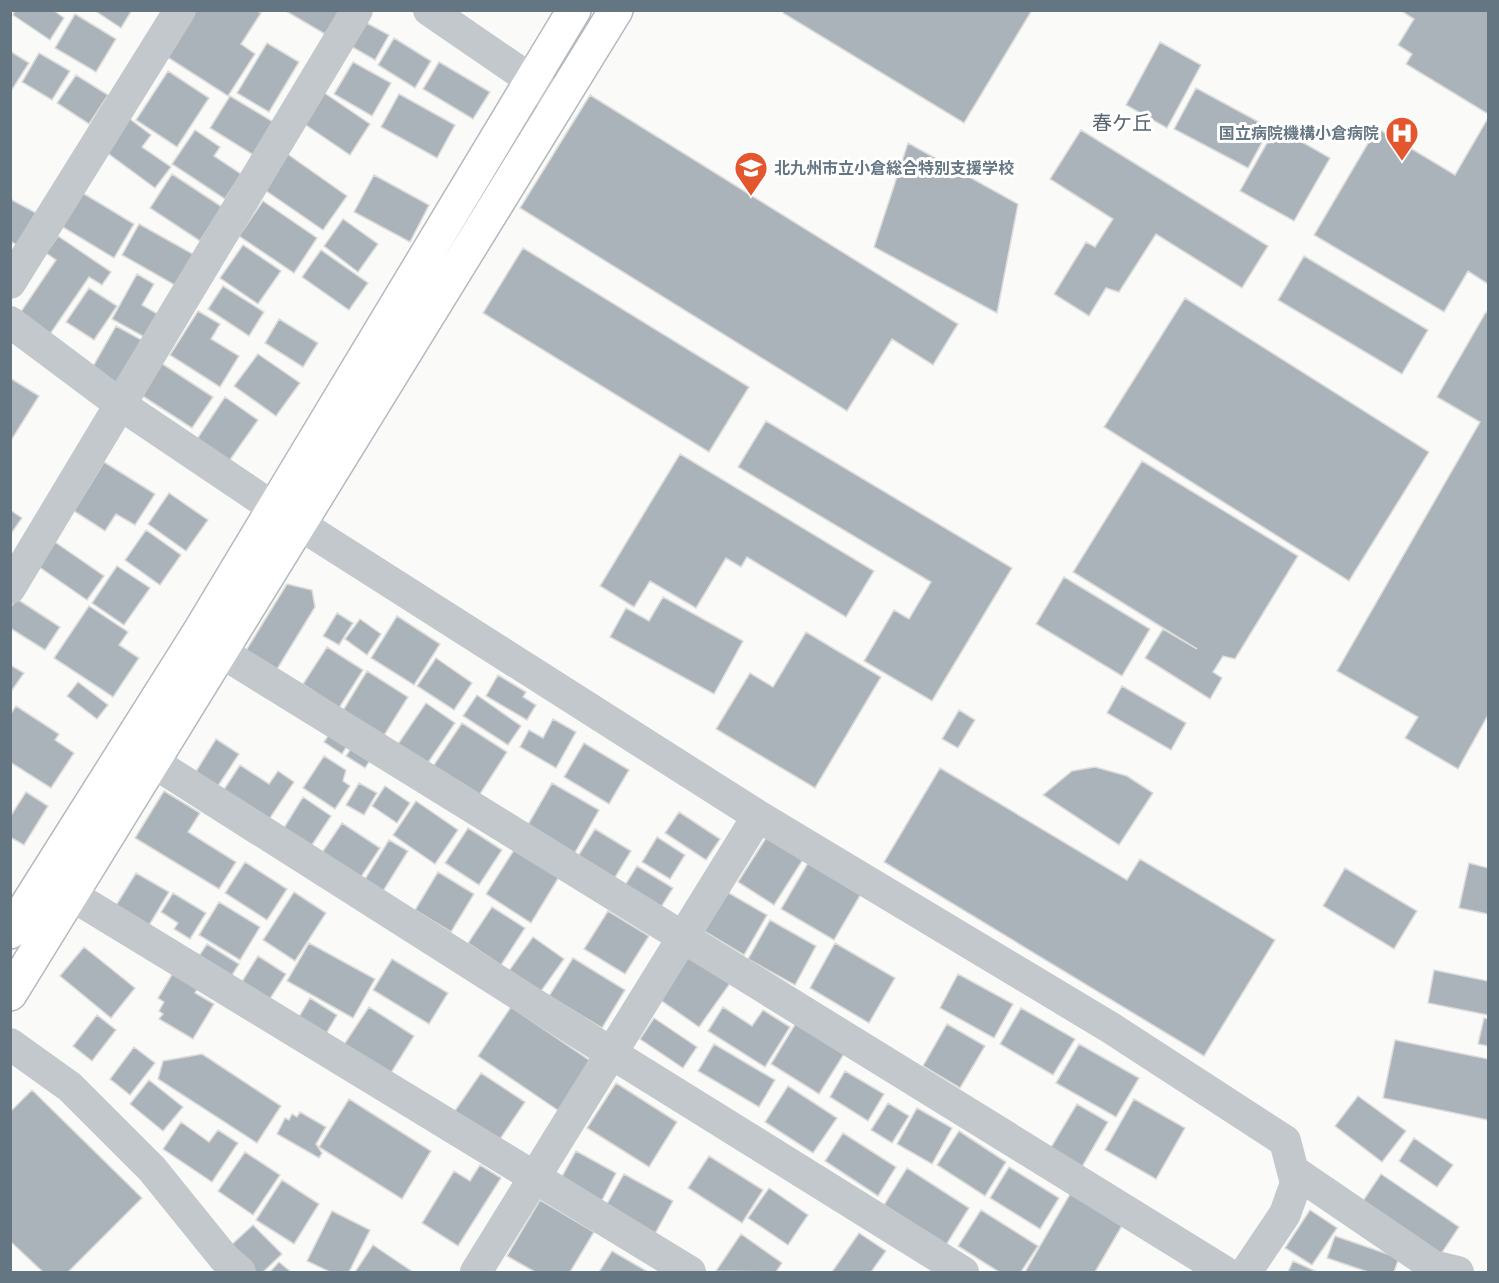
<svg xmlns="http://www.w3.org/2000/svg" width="1499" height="1283" font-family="'Archivo Narrow','Noto Sans JP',sans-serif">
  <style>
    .building { fill: #aab3b9; stroke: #dcdcda; stroke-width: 1.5 }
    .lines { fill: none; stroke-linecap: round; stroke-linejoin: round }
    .secondary-casing { stroke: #b3babf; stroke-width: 36 }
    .street { stroke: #c3c8cc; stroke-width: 32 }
    .secondary { stroke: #fff; stroke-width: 33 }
    .labels { text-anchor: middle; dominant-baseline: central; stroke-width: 6; stroke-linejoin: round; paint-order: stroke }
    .poi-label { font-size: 16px; font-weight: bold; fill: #657683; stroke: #fff; text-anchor: end }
    .quarter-label { font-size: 20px; fill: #57646e; stroke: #fff }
  </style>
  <rect width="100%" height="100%" fill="#fafaf8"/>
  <!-- building -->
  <path class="building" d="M15,10H53L64,18L50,40L13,15Z
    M94,10H132L121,28Z
    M188,10H256L261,13L241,44L255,54L228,96L161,53Z
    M284,10H345L330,37Z
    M784,10H1032L964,123L783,13Z
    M1400,10H1488V114L1406,64L1412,54L1398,45L1414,19Z
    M75,14L116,39L96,72L55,48Z
    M361,20L389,35L375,60L347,44Z
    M394,38L431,61L415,88L378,65Z
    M1160,42L1201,65L1167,128L1126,105Z
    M267,43L299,62L269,112L237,93Z
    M10,51L29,63L11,91L10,90Z
    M39,53L70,71L52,100L22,82Z
    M353,62L391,83L372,116L334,94Z
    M439,62L490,92L473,119L423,89Z
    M168,71L209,98L177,147L136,120Z
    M76,75L108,95L89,124L57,103Z
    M1196,88L1270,128L1248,168L1174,129Z
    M323,92L370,124L350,155L303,123Z
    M399,94L455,125L437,158L381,127Z
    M590,95L958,324L933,365L892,339L847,411L520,208Z
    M230,96L275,123L255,156L210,128Z
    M126,116L151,135L142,147L171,167L155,188L102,149Z
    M1488,118V284L1468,271L1444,312L1314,235L1377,128L1455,175Z
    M1276,127L1330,158L1294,221L1240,191Z
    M195,130L220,147L214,156L241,174L225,199L172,164Z
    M1081,130L1268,246L1242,288L1156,234L1119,292L1106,288L1089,316L1054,294L1086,242L1095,247L1113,219L1050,179Z
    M908,143L1018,204L997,313L874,247Z
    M286,153L347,196L323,230L262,188Z
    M172,174L222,207L200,241L150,208Z
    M374,175L429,205L410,242L354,212Z
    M81,192L134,224L114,258L61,226Z
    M10,199L38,214L20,247L10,241Z
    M263,201L317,238L294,273L239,236Z
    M343,219L378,244L358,272L324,246Z
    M139,224L198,257L180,288L122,255Z
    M58,236L111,272L102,285L89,277L48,337L18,316L56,260L46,253Z
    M243,245L281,271L258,304L220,278Z
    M523,248L749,387L709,452L483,313Z
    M321,250L368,283L349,310L302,277Z
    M1304,256L1428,330L1402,374L1278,300Z
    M137,274L154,284L142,305L161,316L148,339L112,319Z
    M223,286L264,312L249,336L208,309Z
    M89,288L117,306L94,340L66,322Z
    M1185,298L1429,452L1349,581L1104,427Z
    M198,311L220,324L211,339L239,356L220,387L170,355Z
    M1486,312L1488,314V715L1458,769L1405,738L1418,717L1337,671L1480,422L1437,397Z
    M279,319L318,343L303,367L265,343Z
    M116,326L147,343L122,387L91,370Z
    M258,354L300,383L276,416L234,386Z
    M161,363L213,397L192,428L141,395Z
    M10,378L39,396L10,442Z
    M225,397L258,420L227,464L195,442Z
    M766,421L1012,568L932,701L864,661L894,610L909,619L931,582L738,467Z
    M680,454L874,571L846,617L747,557L741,567L726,558L696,608L650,581L634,607L600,586Z
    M1142,461L1298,556L1235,659L1223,656L1213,672L1222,678L1210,699L1145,658L1163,629L1197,649L1073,572Z
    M104,462L155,494L135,525L116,514L105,531L74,511Z
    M169,493L208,520L186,551L148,524Z
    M10,510L22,518L10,535Z
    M146,530L181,555L160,585L125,560Z
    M52,540L104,576L87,600L35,564Z
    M117,566L150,588L124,625L92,603Z
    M1064,577L1150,629L1122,676L1036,624Z
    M287,584L312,590L315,607L271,679L242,657Z
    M663,597L743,641L714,694L610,637L626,608L649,621Z
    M17,599L60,627L45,650L10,628V608Z
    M89,606L128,632L119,645L139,658L113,697L54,658Z
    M337,613L353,623L339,645L323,636Z
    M397,616L440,644L414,685L371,658Z
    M360,619L381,634L367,655L345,639Z
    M806,632L881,677L815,788L716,729L750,673L773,687Z
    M327,647L363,670L339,708L303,684Z
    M436,658L472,683L454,710L417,686Z
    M10,665L24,673L10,693Z
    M367,671L408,697L383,737L342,712Z
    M498,675L526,692L523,697L536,705L527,720L486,696Z
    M78,682L108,705L97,719L67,696Z
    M1122,686L1186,723L1171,750L1107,713Z
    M477,695L521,726L508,745L463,716Z
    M426,703L455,723L427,764L398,744Z
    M16,706L59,734L55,740L74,753L51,788L10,762V715Z
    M959,710L975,720L958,748L942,739Z
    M553,719L576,732L556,768L520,747L529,730L543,738Z
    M462,723L507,752L478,797L432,768Z
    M334,727L352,738L342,754L324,742Z
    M216,739L239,754L214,792L192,778Z
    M356,741L375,753L365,768L346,756Z
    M584,743L629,770L609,804L564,777Z
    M324,756L346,770L343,781L350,786L335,809L303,788Z
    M240,765L269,784L278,771L294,782L266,824L221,794Z
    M1095,767L1127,776L1153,793L1119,845L1043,795L1072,771Z
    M940,768L1127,880L1140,859L1275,940L1204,1056L884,862Z
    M359,783L377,793L364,815L346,805Z
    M552,783L599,810L573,856L526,828Z
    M385,786L410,803L397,823L372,806Z
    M164,791L200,813L188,832L236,862L219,889L135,838Z
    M26,792L48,806L24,845L10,837V817Z
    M303,797L331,816L310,848L282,831Z
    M416,801L458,830L435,864L393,835Z
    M679,812L720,839L706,860L665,833Z
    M342,823L380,848L357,883L319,857Z
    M468,828L502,850L479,885L445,863Z
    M595,829L631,851L614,879L578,856Z
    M768,835L804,858L774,905L738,882Z
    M657,837L685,855L670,879L642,862Z
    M389,840L408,851L380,896L362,884Z
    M514,850L559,877L531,923L486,894Z
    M245,862L287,889L267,920L225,893Z
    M808,863L861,894L834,940L781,909Z
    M1469,863L1488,868V914L1459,908Z
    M637,866L673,888L658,912L622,890Z
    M1345,868L1417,911L1394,949L1323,906Z
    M438,872L474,894L451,932L415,910Z
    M136,873L169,892L148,927L115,907Z
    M294,892L326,913L295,961L263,940Z
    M727,892L767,915L744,955L704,931Z
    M173,893L206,913L190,939L174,929L178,923L161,912Z
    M219,902L260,927L240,960L199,935Z
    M492,907L525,928L501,965L468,943Z
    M608,911L649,936L625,974L584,949Z
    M770,920L816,946L795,985L748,959Z
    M533,937L564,959L539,994L508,972Z
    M309,943L375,979L353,1018L287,981Z
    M835,943L895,978L869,1023L810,988Z
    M207,944L239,964L229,980L197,959Z
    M84,947L135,988L111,1018L60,976Z
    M690,954L731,982L699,1027L659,999Z
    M258,956L286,974L266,1005L238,988Z
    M573,958L625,990L602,1028L549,996Z
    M392,959L448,993L429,1024L373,990Z
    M1434,970L1488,981V1015L1428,1003Z
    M173,973L198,988L195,993L214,1004L193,1039L159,1019L163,1014L159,1011L164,1002L158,998Z
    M958,974L1013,1004L994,1038L940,1008Z
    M310,998L337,1015L323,1039L296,1022Z
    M369,1007L414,1036L389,1076L343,1046Z
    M511,1007L592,1062L559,1111L478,1056Z
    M723,1007L752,1026L763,1010L790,1027L765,1067L708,1031Z
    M1021,1008L1075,1039L1053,1075L1000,1044Z
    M97,1015L116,1030L92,1061L73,1046Z
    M654,1018L697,1047L683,1068L640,1039Z
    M1484,1018L1488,1019V1046L1478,1044Z
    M796,1023L844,1054L819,1094L771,1064Z
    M947,1024L985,1046L960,1088L923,1066Z
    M1395,1040L1488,1059V1120L1383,1098Z
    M714,1044L775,1080L759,1107L698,1071Z
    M1079,1044L1139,1078L1116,1117L1056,1083Z
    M134,1047L155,1063L130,1095L110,1079Z
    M202,1054L281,1106L257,1143L158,1079L163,1061Z
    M845,1071L884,1094L868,1121L830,1097Z
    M481,1073L525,1102L496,1145L452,1115Z
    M149,1080L183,1107L163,1131L130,1104Z
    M616,1083L677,1122L649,1167L587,1128Z
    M788,1086L837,1118L813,1153L765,1122Z
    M32,1090L142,1198L68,1272H43L10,1241V1112Z
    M1358,1096L1406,1131L1382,1162L1335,1126Z
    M349,1099L431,1151L402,1199L319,1147Z
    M1134,1099L1185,1128L1156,1179L1105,1150Z
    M888,1103L909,1116L892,1143L871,1130Z
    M1077,1104L1108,1122L1079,1172L1047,1154Z
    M917,1108L952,1128L932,1164L897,1144Z
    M300,1112L326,1127L316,1144L322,1153L319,1158L277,1134L285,1118L289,1120L292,1114L297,1117Z
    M181,1122L209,1142L218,1130L238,1143L212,1182L163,1149Z
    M959,1131L1006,1162L985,1196L937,1165Z
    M843,1133L896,1167L878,1196L825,1161Z
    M1414,1138L1453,1165L1437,1187L1399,1161Z
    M576,1151L616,1173L599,1206L558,1184Z
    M245,1152L280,1175L253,1215L218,1191Z
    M709,1156L763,1190L742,1223L688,1188Z
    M480,1165L501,1178L458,1246L422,1223L454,1171L470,1181Z
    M1009,1167L1059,1198L1040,1229L990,1198Z
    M907,1168L969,1208L946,1245L884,1205Z
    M624,1174L673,1201L652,1239L603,1211Z
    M1381,1174L1459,1227L1437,1260L1359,1207Z
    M282,1180L319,1204L294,1244L256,1220Z
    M769,1188L808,1215L788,1245L748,1218Z
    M1073,1189L1126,1219L1095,1272H1025Z
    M540,1200L594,1232L570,1272H535L507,1256Z
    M981,1210L1038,1246L1021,1272H999L958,1246Z
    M1310,1210L1337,1228L1312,1265L1285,1248Z
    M332,1211L370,1230L349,1272H330L307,1261Z
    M253,1225L282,1254L263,1272H252L228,1248Z
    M859,1233L886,1251L871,1272H832Z
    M741,1234L782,1263L776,1272L716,1271Z
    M1335,1236L1399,1258L1394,1272H1368L1327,1258Z
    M373,1245L413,1272H355Z
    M612,1251L648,1272H599Z
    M1293,1261L1317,1272H1288Z
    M279,1262L291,1272H270Z"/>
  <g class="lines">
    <!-- secondary casing -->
    <g class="secondary-casing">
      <path id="secondary" d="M10,932L198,634L574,10
        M10,994L616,10"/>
    </g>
    <!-- street -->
    <path class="street" d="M429,10L531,80L559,103
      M10,283L180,10
      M10,322L121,405L274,508L758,816L1111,1028L1285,1141L1296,1183L1285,1214L1246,1272
      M10,588L357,10
      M221,652L1225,1272
      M131,748L611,1053L963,1272
      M73,896L690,1272
      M10,1044L70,1087L152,1169L224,1258L240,1272
      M1295,1172L1433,1266L1458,1272
      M476,1272L758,816"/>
    <!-- secondary -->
    <use href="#secondary" class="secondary"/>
  </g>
  <!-- icons -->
  <defs>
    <g id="hospital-pin" transform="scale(1.725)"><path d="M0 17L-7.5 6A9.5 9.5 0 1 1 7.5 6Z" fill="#e4572e" stroke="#fff"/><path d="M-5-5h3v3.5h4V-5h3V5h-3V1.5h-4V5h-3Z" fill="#fff"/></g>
    <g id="school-pin" transform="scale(1.725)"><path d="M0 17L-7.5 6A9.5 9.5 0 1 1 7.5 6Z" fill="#e4572e" stroke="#fff"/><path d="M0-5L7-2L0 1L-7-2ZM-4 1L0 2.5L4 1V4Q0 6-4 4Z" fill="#fff"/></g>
  </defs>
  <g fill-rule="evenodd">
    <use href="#hospital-pin" x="1402" y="133"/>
    <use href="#school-pin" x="751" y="168"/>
  </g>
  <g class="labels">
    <!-- poi labels -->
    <g class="poi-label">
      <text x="1379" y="133">国立病院機構小倉病院</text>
      <text x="774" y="168" text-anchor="start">北九州市立小倉総合特別支援学校</text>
    </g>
    <!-- quarter labels -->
    <g class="quarter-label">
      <text x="1122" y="122">春ケ丘</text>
    </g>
  </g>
  <!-- border -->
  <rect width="1499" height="1283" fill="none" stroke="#657683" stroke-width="24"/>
</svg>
